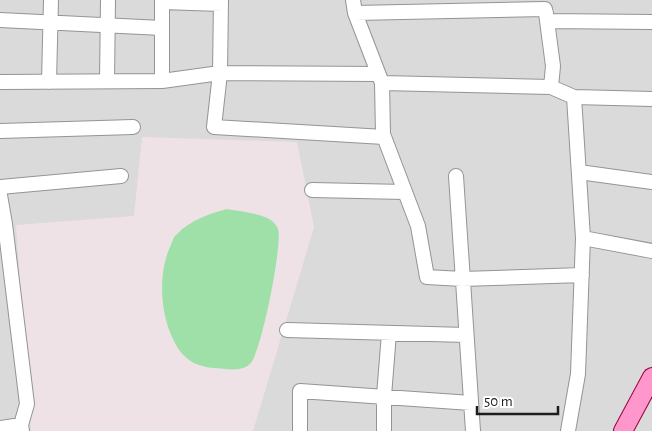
<svg xmlns="http://www.w3.org/2000/svg" width="652" height="431" font-family="'Alegreya Sans',sans-serif">
  <style>
    .residential { fill: #dbdadb }
    .water { fill: #9fe0a8 }
    .lines { fill: none; stroke-linecap: round; stroke-linejoin: round }
    .minor-casing { stroke: #949494; stroke-width: 16 }
    .major-casing { stroke: #96003e; stroke-width: 20 }
    .minor { stroke: #fff; stroke-width: 14 }
    .major { stroke: #ff97cc; stroke-width: 18 }
  </style>
  <rect width="100%" height="100%" fill="#efe2e7"/>
  <!-- residential -->
  <path class="residential" d="M0,0H652V431H253L314,227L297,142L142,137L134,216L16,225L31,431H0Z"/>
  <!-- water -->
  <path class="water" d="M227,209C238,211 266,214 273,222C275,224 277,226 278,229C283,244 261,354 250,364C240,373 225,368 213,368C193,366 181,357 173,339C160,313 158,273 170,247C172,243 173,237 177,234C191,220 208,214 227,209Z"/>
  <g class="lines">
    <!-- minor casing -->
    <g class="minor-casing">
      <path id="minor" d="M221,0L220,73L214,127L384,137
        M353,0L355,13L382,83L383,134L418,226L427,277L462,279L582,275
        M162,2L221,4
        M355,13L545,9
        M546,13L553,66L551,87
        M0,20L162,28
        M547,21L651,22
        M107,81L108,0
        M162,81V0
        M0,82L162,81L220,73L378,74
        M49,82L51,0
        M382,83L551,87L574,97L652,99
        M0,131L133,127
        M579,172L652,182
        M456,176L473,431
        M0,187L121,176
        M312,190L405,192
        M0,195L5,224L27,404L21,425L22,431
        M583,238L652,251
        M287,330L466,335
        M0,428L21,425
        M300,431V391L471,403
        M384,431V396L389,333
        M568,431L578,374L583,238L574,97"/>
    </g>
    <!-- major casing -->
    <g class="major-casing">
      <path id="major" d="M623,431L652,377"/>
    </g>
    <!-- minor -->
    <use href="#minor" class="minor"/>
    <!-- major -->
    <use href="#major" class="major"/>
  </g>
  <!-- scale -->
  <path d="M477 406v8h81v-8" fill="none" stroke="#1d1d1d" stroke-width="2.5"/>
  <text x="484" y="406" font-size="15" fill="#1d1d1d" stroke="#ffffff" stroke-width="4" paint-order="stroke">50 m</text>
</svg>
